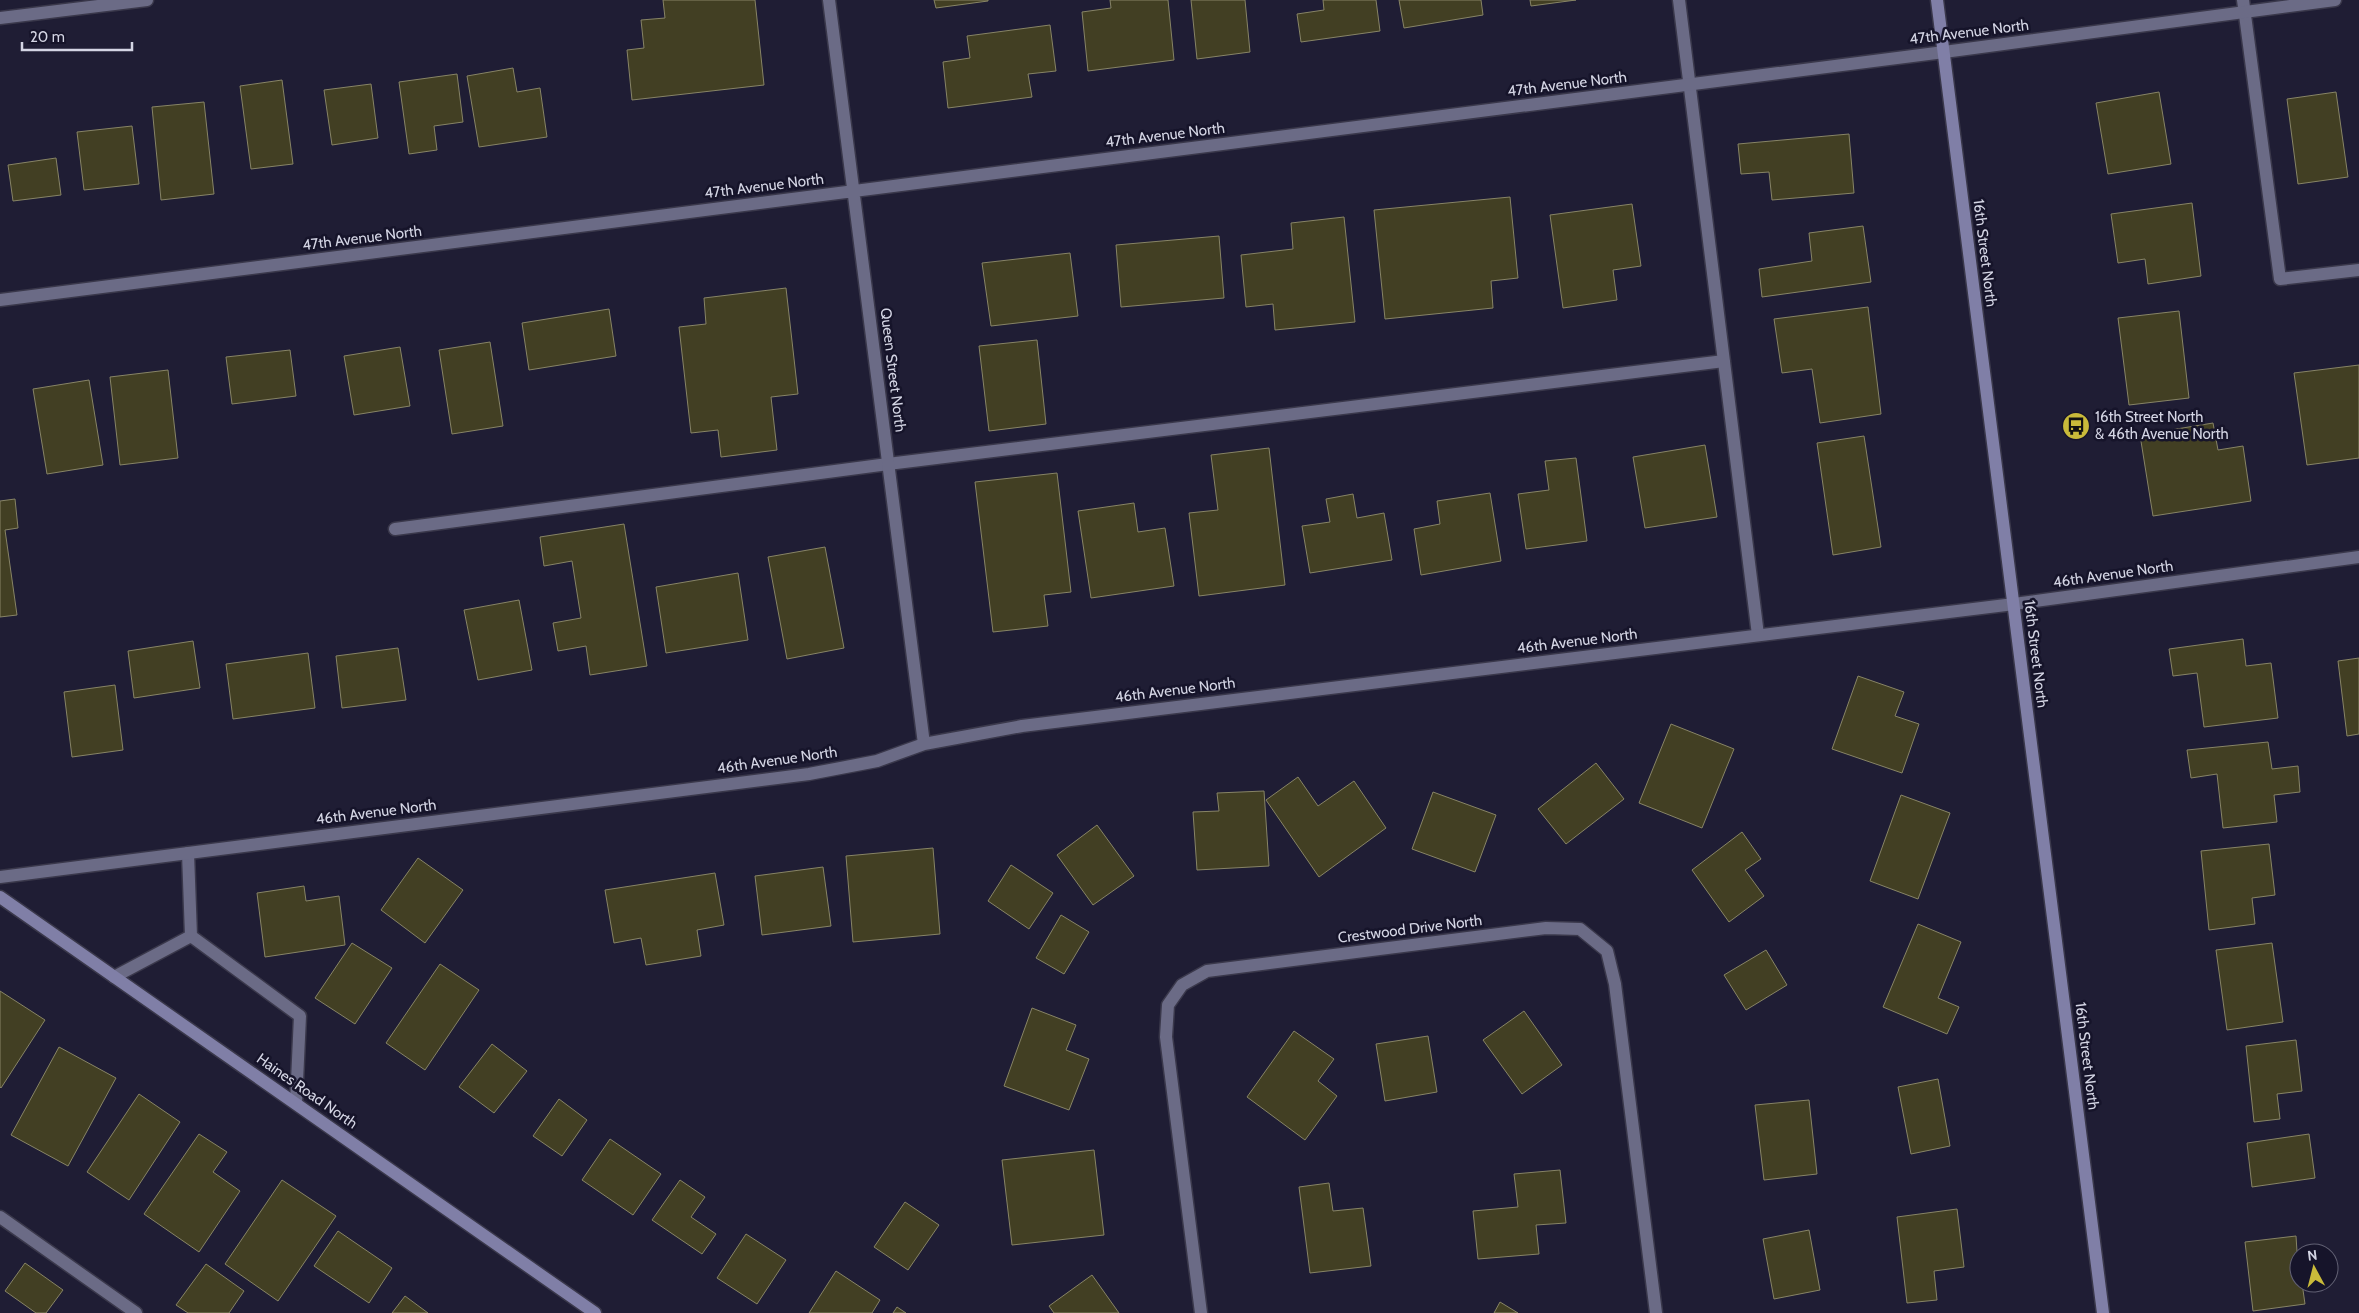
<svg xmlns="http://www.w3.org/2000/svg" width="2359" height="1313" font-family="Cabin,sans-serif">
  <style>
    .building { fill: #423f23; stroke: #878466 }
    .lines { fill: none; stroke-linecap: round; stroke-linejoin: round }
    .lane-casing { stroke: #3a384b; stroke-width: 15 }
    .street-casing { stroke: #3a384b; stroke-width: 15 }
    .secondary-casing { stroke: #3a384b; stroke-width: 15 }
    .lane { stroke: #6b6b86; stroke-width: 12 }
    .street { stroke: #6b6b86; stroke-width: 12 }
    .secondary { stroke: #807fa7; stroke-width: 12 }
    .labels { text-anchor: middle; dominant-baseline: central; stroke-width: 5; stroke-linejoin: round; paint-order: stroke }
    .street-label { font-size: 15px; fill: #d4d5e4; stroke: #16142a }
    .poi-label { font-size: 15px; fill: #d4d5e4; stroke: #16142a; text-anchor: start }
  </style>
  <rect width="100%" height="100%" fill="#1f1d34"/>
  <!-- building -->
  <path class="building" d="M663,0H755L764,85L632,100L627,50L644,48L641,20L665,18Z
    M934,0H988V1L936,8Z
    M1110,0H1168L1174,60L1088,71L1082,12L1111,8Z
    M1191,0H1245L1250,52L1197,59Z
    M1323,0H1376L1380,31L1301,42L1297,14L1324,10Z
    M1399,0H1481L1483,15L1404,28Z
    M1530,0H1576L1531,6Z
    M1050,25L1056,71L1028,74L1032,97L948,108L943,62L970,58L967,36Z
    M513,68L517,92L540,88L547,137L479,147L467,76Z
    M457,74L463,122L434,126L437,150L409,154L399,82Z
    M282,80L293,164L251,169L240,86Z
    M371,84L378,138L332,145L324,90Z
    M2159,92L2171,164L2108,174L2096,103Z
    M2336,92L2348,177L2298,184L2287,99Z
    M204,102L214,194L161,200L152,107Z
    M132,126L139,184L84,190L77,132Z
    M1849,134L1854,193L1772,200L1769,172L1741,174L1738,144Z
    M56,158L61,195L13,201L8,165Z
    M1510,197L1518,278L1491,281L1493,308L1385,319L1374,210Z
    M2192,203L2201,276L2148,284L2145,259L2118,263L2111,214Z
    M1632,204L1641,266L1613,270L1617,300L1563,308L1550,215Z
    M1344,217L1355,322L1275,330L1273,304L1246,307L1241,255L1293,249L1291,223Z
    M1863,226L1871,282L1762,297L1759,269L1812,261L1809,233Z
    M1219,236L1224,298L1121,307L1116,245Z
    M1070,253L1078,316L991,326L982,263Z
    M786,288L798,394L771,397L777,450L721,457L718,430L691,433L679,327L706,324L704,298Z
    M1868,307L1881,414L1820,423L1812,369L1782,373L1774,319Z
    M609,309L616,356L529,370L522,323Z
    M2179,311L2189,398L2129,405L2118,318Z
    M1037,340L1046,424L989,431L979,346Z
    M490,342L503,426L452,434L439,350Z
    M400,347L410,406L354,415L344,356Z
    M290,350L296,396L232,404L226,357Z
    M2359,365V458L2307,465L2294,373Z
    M168,370L178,458L120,465L110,377Z
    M89,380L103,465L47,474L33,389Z
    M2213,423L2218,450L2243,446L2251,501L2153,516L2140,435Z
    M1864,436L1881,547L1833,555L1817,443Z
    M1705,445L1717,517L1645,528L1633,457Z
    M1269,448L1285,585L1199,596L1189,513L1218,510L1211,455Z
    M1576,458L1587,541L1526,549L1518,494L1549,490L1545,461Z
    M1057,473L1071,592L1044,595L1048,626L993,632L975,482Z
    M1490,493L1501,561L1421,575L1414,529L1440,524L1437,501Z
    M1353,494L1357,518L1384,513L1392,560L1310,573L1302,526L1330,522L1326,499Z
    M15,499L18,528L5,530L17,615L0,617V501Z
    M1134,503L1138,532L1165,528L1174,586L1091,598L1078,511Z
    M624,524L647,666L590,675L586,646L558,651L553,623L581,618L572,561L544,566L540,537Z
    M825,547L844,648L787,659L768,557Z
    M738,573L748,640L666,653L656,587Z
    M519,600L532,670L478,680L464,610Z
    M2243,639L2246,666L2271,663L2278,718L2204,727L2197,673L2173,676L2169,649Z
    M193,641L200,688L134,698L128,651Z
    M398,648L406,700L342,708L336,656Z
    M308,653L315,708L233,719L226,664Z
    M2359,658V734L2347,736L2338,661Z
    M1858,676L1904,692L1895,716L1919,724L1902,773L1832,749Z
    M115,685L123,750L72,757L64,692Z
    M1671,724L1734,749L1702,828L1639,803Z
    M2268,742L2272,769L2298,766L2300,792L2274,795L2277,822L2223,828L2217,774L2191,778L2187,750Z
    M1596,763L1624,799L1566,844L1538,809Z
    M1298,777L1318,806L1354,781L1386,828L1319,877L1266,800Z
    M1264,791L1269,866L1197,870L1193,812L1219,811L1217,793Z
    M1433,792L1496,815L1475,872L1412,849Z
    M1901,795L1950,813L1918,899L1870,881Z
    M1097,825L1134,876L1093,905L1057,855Z
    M1742,832L1761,859L1745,870L1764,896L1729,922L1692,870Z
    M2269,844L2275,895L2252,898L2255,924L2209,930L2201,851Z
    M933,848L940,934L853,942L846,856Z
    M418,858L463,890L425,943L381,910Z
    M1011,865L1053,893L1029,929L988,901Z
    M823,867L831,926L762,935L755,876Z
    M715,873L724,925L697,930L701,956L646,965L641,938L614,943L605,890Z
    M304,886L306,901L339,896L345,945L265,957L257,893Z
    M1061,915L1089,932L1064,974L1036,958Z
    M1918,924L1961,942L1938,998L1959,1007L1947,1034L1883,1007Z
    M352,943L392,968L355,1024L315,998Z
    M2272,943L2283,1022L2227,1030L2216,950Z
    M1766,950L1787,985L1746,1010L1724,975Z
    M440,964L479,990L425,1070L386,1043Z
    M0,991L45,1020L1,1088L0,1087Z
    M1032,1008L1076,1025L1066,1050L1089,1059L1069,1110L1004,1086Z
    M1524,1011L1562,1065L1522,1094L1483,1040Z
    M1294,1031L1334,1059L1318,1081L1337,1096L1305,1140L1247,1097Z
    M1428,1036L1437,1092L1385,1101L1376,1044Z
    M2296,1040L2302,1091L2277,1094L2280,1119L2254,1122L2246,1046Z
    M492,1044L527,1071L494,1113L459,1087Z
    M59,1047L116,1078L68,1166L11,1135Z
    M1938,1079L1950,1146L1911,1154L1898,1087Z
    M139,1094L180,1122L129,1200L87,1172Z
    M559,1099L587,1120L562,1156L533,1136Z
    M1809,1100L1817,1174L1764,1180L1755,1105Z
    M199,1134L227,1152L213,1172L240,1191L199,1252L144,1214Z
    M2309,1134L2315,1178L2252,1187L2247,1143Z
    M610,1139L661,1174L633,1215L582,1180Z
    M1094,1150L1104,1235L1012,1245L1002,1160Z
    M1560,1170L1566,1223L1536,1225L1539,1254L1478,1259L1473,1211L1518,1207L1514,1174Z
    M282,1180L336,1216L278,1301L225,1264Z
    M680,1180L705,1197L691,1217L716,1234L702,1254L652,1220Z
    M1329,1183L1333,1211L1363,1208L1371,1266L1310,1273L1299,1187Z
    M905,1202L939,1225L908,1270L874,1247Z
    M1957,1209L1964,1267L1934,1271L1937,1300L1907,1303L1897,1217Z
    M1809,1230L1820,1290L1774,1299L1763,1239Z
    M338,1231L392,1268L369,1303L314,1266Z
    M746,1234L786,1260L757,1304L717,1278Z
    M2296,1236L2299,1283H2302L2305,1304L2253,1311L2245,1242Z
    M25,1263L63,1290L46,1313H36L5,1291Z
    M206,1264L244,1291L229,1313H188L176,1305Z
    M836,1271L880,1300L872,1313H809Z
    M1092,1275L1119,1313H1054L1049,1306Z
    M405,1296L428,1313H392Z
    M1500,1302L1518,1313H1494Z
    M897,1307L906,1313H893Z"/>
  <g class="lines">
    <!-- lane casing -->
    <g class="lane-casing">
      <path id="lane" d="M1679,0L1758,635
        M2243,0L2280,279L2359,270
        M0,18L147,0
        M395,529L888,464L1724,361
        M188,853L191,936
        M114,977L191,936L300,1016L296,1103
        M0,1217L136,1313"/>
    </g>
    <!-- street casing -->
    <g class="street-casing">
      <path id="street" d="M829,0L924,744
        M0,300L1944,52L2335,0
        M0,877L809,774L877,761L924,744L1022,726L2014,604L2359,557
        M1201,1313L1166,1037L1168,1005L1182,985L1207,971L1546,928L1580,929L1607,951L1615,984L1656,1313"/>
    </g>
    <!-- secondary casing -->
    <g class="secondary-casing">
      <path id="secondary" d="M1937,0L2103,1313
        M0,897L595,1313"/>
    </g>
    <!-- lane -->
    <use href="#lane" class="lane"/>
    <!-- street -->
    <use href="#street" class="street"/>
    <!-- secondary -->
    <use href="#secondary" class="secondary"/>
  </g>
  <!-- icons -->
  <defs>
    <g id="bus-disc" transform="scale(1.4375)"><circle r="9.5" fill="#c9ba3a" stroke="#16142a"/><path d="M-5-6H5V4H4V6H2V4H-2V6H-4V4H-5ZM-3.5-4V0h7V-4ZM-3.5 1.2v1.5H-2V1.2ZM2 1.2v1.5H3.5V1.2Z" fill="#111"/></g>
  </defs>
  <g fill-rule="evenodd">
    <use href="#bus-disc" x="2076" y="426"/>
  </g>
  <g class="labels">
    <!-- street labels -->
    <g class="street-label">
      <text transform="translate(1969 32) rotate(-7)">47th Avenue North</text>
      <text transform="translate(1567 84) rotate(-7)">47th Avenue North</text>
      <text transform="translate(1165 135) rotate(-7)">47th Avenue North</text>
      <text transform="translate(764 186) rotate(-7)">47th Avenue North</text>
      <text transform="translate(362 238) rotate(-7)">47th Avenue North</text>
      <text transform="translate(1985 253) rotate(83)">16th Street North</text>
      <text transform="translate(893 370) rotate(83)">Queen Street North</text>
      <text transform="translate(2113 574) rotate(-8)">46th Avenue North</text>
      <text transform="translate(1577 641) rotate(-7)">46th Avenue North</text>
      <text transform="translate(2036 654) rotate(83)">16th Street North</text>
      <text transform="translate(1175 690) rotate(-7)">46th Avenue North</text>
      <text transform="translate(777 760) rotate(-8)">46th Avenue North</text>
      <text transform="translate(376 812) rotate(-7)">46th Avenue North</text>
      <text transform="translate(1410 929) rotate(-7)">Crestwood Drive North</text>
      <text transform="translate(2087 1056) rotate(83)">16th Street North</text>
      <text transform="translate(307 1091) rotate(35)">Haines Road North</text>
    </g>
    <!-- poi labels -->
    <g class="poi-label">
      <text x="2095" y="417">16th Street North<tspan x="2095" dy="17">&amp; 46th Avenue North</tspan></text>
    </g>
  </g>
  <!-- north arrow -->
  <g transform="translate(2314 1268) rotate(353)"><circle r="24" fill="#16142a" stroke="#626174"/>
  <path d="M0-4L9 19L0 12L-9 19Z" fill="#c9ba3a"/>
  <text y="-8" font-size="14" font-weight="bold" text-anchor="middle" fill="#d4d5e4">N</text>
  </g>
  <!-- scale -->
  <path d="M22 42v8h110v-8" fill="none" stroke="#d4d5e4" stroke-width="2.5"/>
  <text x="30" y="42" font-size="15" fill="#d4d5e4" stroke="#16142a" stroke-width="4" paint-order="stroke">20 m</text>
</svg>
